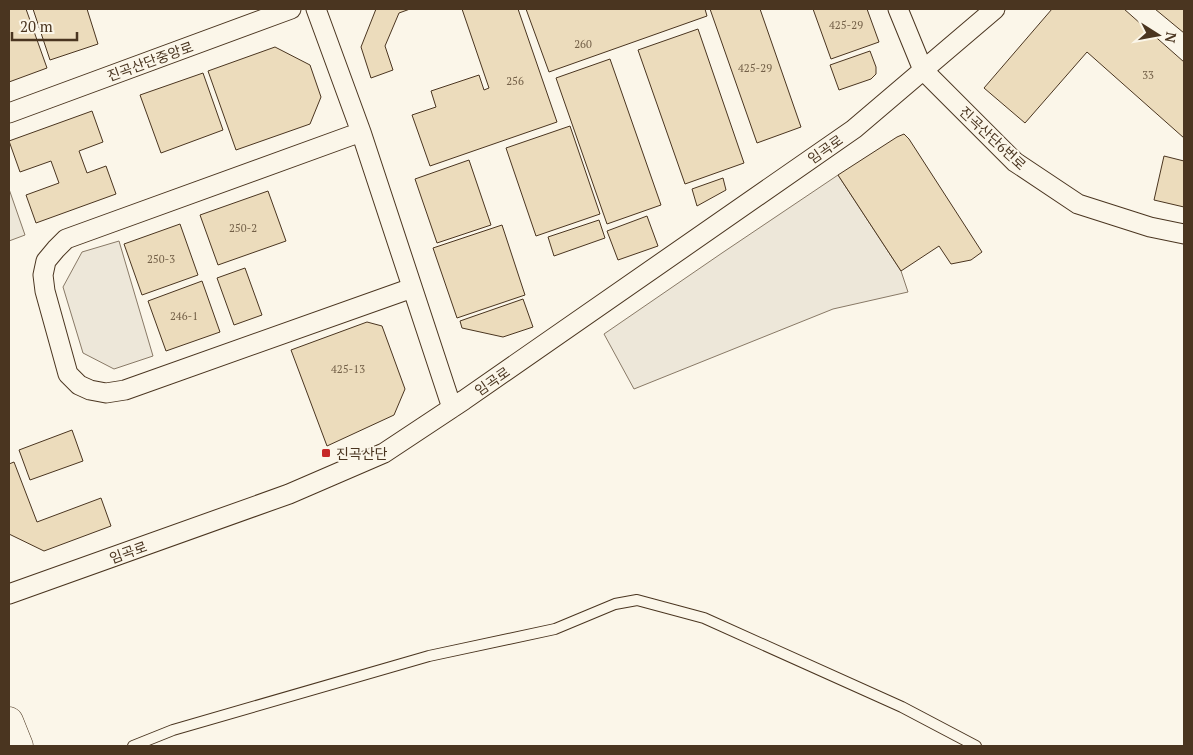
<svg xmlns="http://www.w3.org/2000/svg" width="1193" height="755" font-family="'PT Serif','Noto Sans KR',serif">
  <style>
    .parking { fill: #ede7d9; stroke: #887966 }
    .building { fill: #ecdcbc; stroke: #4a3520 }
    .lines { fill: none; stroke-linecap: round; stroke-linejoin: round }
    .service-casing { stroke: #4a3520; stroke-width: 12 }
    .minor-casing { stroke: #4a3520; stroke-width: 21 }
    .secondary-casing { stroke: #4a3520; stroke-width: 29 }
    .service { stroke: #fbf6e9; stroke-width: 10 }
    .minor { stroke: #fbf6e9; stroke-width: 19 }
    .secondary { stroke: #fbf6e9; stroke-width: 28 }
    .poi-dot { fill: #c62828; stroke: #fbf6e9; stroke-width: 2 }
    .labels { text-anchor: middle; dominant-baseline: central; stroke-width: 4; stroke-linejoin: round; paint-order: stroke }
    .number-label { font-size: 11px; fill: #725f47 }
    .street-label { font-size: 14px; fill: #4a3520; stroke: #fbf6e9 }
    .poi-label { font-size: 14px; fill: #4a3520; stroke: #fbf6e9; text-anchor: start }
  </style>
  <rect width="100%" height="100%" fill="#fbf6e9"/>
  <!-- parking -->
  <path class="parking" d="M838,175L901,271L908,292L833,309L634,389L604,334L722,253Z
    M9,189L25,235L9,241Z
    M119,241L153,356L114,369L83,353L63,287L82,252Z"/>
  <!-- building -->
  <path class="building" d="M9,9H26L47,68L9,82Z
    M33,9H87L98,44L50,60Z
    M376,9H410L399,13L385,46L393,70L371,78L361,47Z
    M462,9H518L557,122L430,166L412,115L436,107L431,91L479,75L484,90L489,88Z
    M526,9H705L707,16L549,72Z
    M710,9H760L801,127L757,143Z
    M813,9H867L879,42L831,59Z
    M1052,9H1124L1184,62V138L1087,52L1025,123L984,88Z
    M1155,9H1184V33Z
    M698,29L744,163L685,184L638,50Z
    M275,47L310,65L321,97L310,124L236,150L208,71Z
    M870,51L876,67V74L871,79L839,90L830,65Z
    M610,59L661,205L607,224L556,78Z
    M203,73L223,130L161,153L140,95Z
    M92,111L103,142L79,151L87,173L106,166L116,194L36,223L26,195L59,183L51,161L20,172L9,141Z
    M570,126L600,214L536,236L506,148Z
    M904,134L909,139L982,252L971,260L951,264L939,246L901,271L838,175L897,137Z
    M1164,156L1184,161V207L1154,200Z
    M469,160L491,225L437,243L415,179Z
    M723,178L726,190L697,206L692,189Z
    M268,191L286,241L218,265L200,215Z
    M647,216L658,246L618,260L607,231Z
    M599,220L605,238L554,256L548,237Z
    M180,224L198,275L142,295L124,244Z
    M502,225L525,295L457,318L433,248Z
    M245,268L262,315L234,325L217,278Z
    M202,281L220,332L166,351L148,301Z
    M523,299L533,327L503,337L462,328L460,321Z
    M367,322L382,326L405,389L394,415L327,446L291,350Z
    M72,430L83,461L30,480L19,450Z
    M14,462L37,522L101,498L111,526L44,551L9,534V464Z"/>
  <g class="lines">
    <!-- service casing -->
    <g class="service-casing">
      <path id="service" d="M133,746L173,730L429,656L555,629L615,604L637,600L704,618L902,707L976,746"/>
    </g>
    <!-- minor casing -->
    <g class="minor-casing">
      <path id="minor" d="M316,9L361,132L452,408
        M898,9L923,70L1015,162L1078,204L1150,227L1184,234
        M9,113L291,9
        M361,132L66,239L56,249L46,261L43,275L45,291L68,374L79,385L90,390L106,393L125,390L412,288
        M9,594L289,494L384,453L464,400L854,129L995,9"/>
    </g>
    <!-- secondary casing -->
    <g class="secondary-casing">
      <path id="secondary" d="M9,721L19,746"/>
    </g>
    <!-- service -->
    <use href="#service" class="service"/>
    <!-- minor -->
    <use href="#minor" class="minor"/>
    <!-- secondary -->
    <use href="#secondary" class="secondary"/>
  </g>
  <!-- markers -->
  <rect class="poi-dot" x="321" y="448" width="10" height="10" rx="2.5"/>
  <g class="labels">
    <!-- number labels -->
    <g class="number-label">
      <text x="846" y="25">425-29</text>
      <text x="583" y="44">260</text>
      <text x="755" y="68">425-29</text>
      <text x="1148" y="75">33</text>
      <text x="515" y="81">256</text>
      <text x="243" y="228">250-2</text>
      <text x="161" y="259">250-3</text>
      <text x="184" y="316">246-1</text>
      <text x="348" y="369">425-13</text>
    </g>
    <!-- street labels -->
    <g class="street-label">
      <text transform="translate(150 61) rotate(-20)">진곡산단중앙로</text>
      <text transform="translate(993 138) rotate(43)">진곡산단6번로</text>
      <text transform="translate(825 149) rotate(-35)">임곡로</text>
      <text transform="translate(492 381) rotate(-35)">임곡로</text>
      <text transform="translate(128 552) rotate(-20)">임곡로</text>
    </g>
    <!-- poi labels -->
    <g class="poi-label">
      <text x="336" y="453">진곡산단</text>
    </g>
  </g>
  <!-- border -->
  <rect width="1193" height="755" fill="none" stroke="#4a3520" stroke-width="20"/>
  <!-- north arrow -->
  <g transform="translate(1158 35) rotate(101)" stroke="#fbf6e9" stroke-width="4" paint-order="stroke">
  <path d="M0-4L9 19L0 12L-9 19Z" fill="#4a3520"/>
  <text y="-8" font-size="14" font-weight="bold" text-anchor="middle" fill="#4a3520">N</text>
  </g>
  <!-- scale -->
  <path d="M12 32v8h65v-8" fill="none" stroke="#4a3520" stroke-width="2.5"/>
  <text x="20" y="32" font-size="15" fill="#4a3520" stroke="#fbf6e9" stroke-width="4" paint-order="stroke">20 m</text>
</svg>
